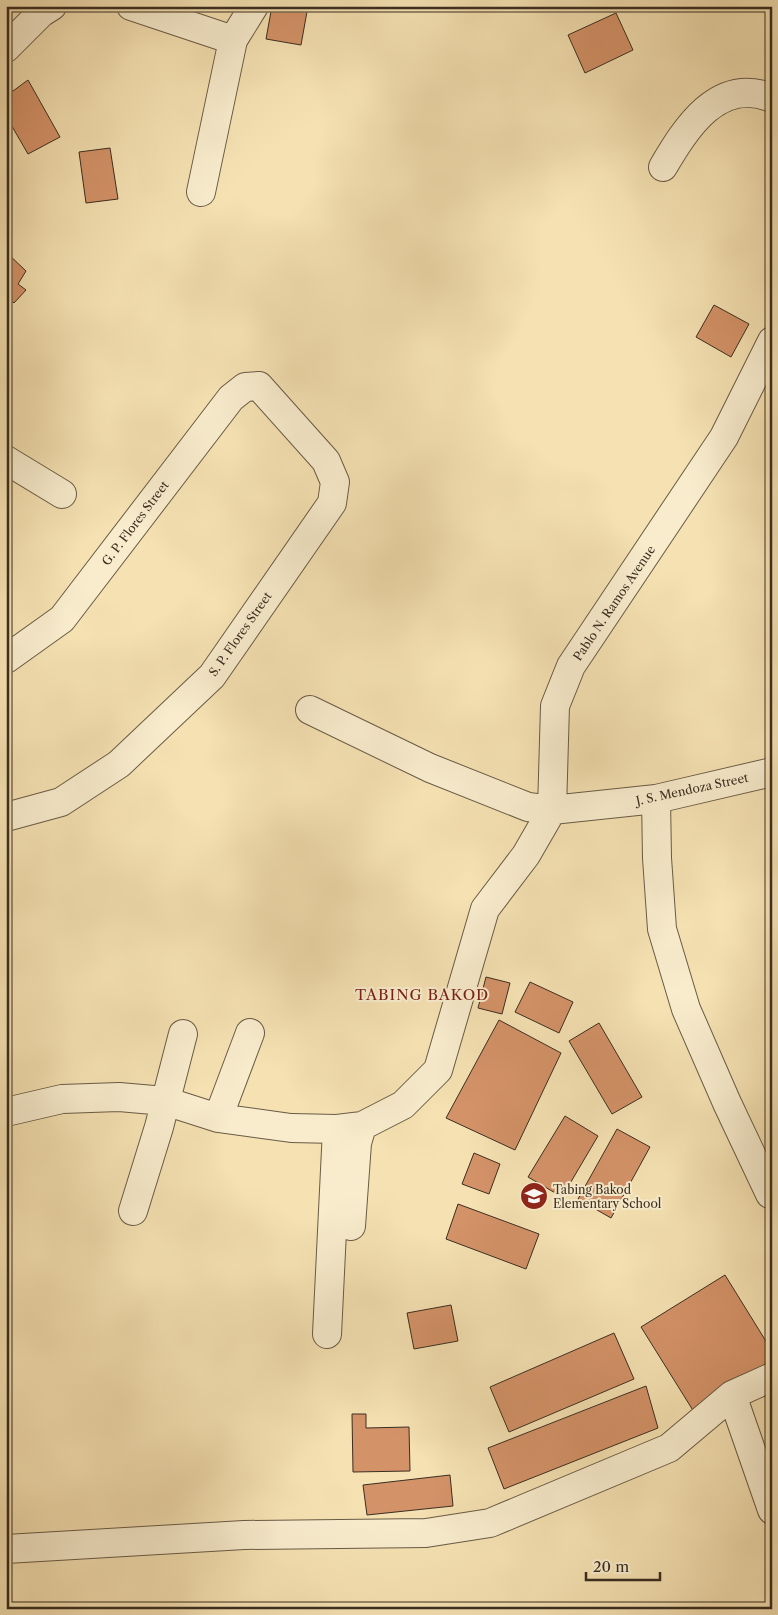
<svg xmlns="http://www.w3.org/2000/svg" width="778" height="1615" font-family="'Libre Caslon Text',serif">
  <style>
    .building { fill: #d49268; stroke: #3a2e21 }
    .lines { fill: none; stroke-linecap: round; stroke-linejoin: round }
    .minor-casing { stroke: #695b45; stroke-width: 30 }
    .minor { stroke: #f8eccd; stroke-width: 28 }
    .labels { text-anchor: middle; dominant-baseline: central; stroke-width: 4; stroke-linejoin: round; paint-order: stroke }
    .street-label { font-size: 12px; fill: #3a2e21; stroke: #f8eccd }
    .poi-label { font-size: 12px; fill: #3a2e21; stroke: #f8eccd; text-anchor: start }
    .quarter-label { font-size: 15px; letter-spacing: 1px; fill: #7a1f14; stroke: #f8eccd }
  </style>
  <rect width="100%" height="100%" fill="#f5e1b2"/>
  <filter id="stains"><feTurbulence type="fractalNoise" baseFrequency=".004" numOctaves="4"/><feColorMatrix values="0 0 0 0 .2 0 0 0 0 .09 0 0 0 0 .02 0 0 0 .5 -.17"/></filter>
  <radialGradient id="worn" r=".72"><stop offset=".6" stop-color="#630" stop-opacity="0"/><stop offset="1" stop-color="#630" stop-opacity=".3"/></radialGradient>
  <!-- building -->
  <path class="building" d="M6,6L15,8L6,16Z
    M272,6H308L301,45L266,39Z
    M616,13L633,50L585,73L568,35Z
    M28,80L60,137L28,154L6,116V84L13,91Z
    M110,148L118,199L86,203L79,152Z
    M6,252L26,271L18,284L26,290L14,303L6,296Z
    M714,305L749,324L731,357L696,337Z
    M486,977L510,983L502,1014L478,1008Z
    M530,982L573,1002L559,1033L515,1012Z
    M499,1020L561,1053L515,1150L446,1118Z
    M599,1023L642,1097L612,1114L569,1041Z
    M565,1116L598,1136L562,1197L528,1177Z
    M617,1129L650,1147L611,1218L578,1199Z
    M474,1153L500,1164L489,1194L462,1184Z
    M458,1204L539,1234L526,1269L446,1239Z
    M725,1275L772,1351V1364L694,1412L641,1327Z
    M451,1305L458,1341L414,1349L407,1313Z
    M614,1333L634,1379L509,1432L490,1387Z
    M646,1386L658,1428L504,1489L488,1448Z
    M352,1414H366V1428L409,1427L410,1471L353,1472Z
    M450,1475L453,1506L367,1515L363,1485Z"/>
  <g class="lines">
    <!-- minor casing -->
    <g class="minor-casing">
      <path id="minor" d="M131,6L233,40
        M6,48L41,13L52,6
        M663,167C686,128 718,76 772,98
        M201,192L233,40L254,6
        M6,460L62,494
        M6,659L62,619L231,398L245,387L259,386L326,461L335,482L332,503L212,676L119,764L61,802L6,817
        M310,710L430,768L528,807L552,810L656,799L772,772
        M656,799L657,858L662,929L686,1009L727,1103L770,1194
        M6,1112L62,1099L119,1097L165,1101L218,1118L291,1128L337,1129L362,1126L403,1105L438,1070L485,909L526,855L552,810L555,706L571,666L724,437L772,341
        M218,1118L250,1033
        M133,1211L159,1127L183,1034
        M351,1226L357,1143L362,1126
        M327,1334L337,1129
        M732,1395L772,1510
        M6,1549L244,1535L426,1533L490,1523L669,1448L732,1395L772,1377"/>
    </g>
    <!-- minor -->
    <use href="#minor" class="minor"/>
  </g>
  <!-- icons -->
  <defs>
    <g id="school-disc" transform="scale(1.4375)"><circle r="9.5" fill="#8f2418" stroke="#f8eccd"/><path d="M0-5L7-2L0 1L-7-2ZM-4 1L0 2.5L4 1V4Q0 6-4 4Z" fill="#fff"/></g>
  </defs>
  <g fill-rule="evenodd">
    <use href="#school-disc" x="534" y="1196"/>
  </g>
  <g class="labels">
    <!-- street labels -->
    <g class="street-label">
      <text transform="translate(135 523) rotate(-53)">G. P. Flores Street</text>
      <text transform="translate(614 603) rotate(-56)">Pablo N. Ramos Avenue</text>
      <text transform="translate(240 634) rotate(-55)">S. P. Flores Street</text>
      <text transform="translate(692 789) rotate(-12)">J. S. Mendoza Street</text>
    </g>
    <!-- poi labels -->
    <g class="poi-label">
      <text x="553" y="1189">Tabing Bakod<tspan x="553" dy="14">Elementary School</tspan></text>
    </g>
    <!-- quarter labels -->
    <g class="quarter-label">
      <text x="422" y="994">TABING BAKOD</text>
    </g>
  </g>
  <!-- margin -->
  <rect width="778" height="1615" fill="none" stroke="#f5e1b2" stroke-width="25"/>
  <rect x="8" y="8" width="763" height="1600" fill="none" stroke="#3a2e21" stroke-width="2.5"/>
  <rect x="12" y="12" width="753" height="1590" fill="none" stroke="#3a2e21"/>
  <!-- scale -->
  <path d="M586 1572v8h74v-8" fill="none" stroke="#3a2e21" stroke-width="2.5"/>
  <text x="593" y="1572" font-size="15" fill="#3a2e21" stroke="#f8eccd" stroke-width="4" paint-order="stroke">20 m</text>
  <rect width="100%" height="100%" filter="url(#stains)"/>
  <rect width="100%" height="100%" fill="url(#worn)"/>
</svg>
